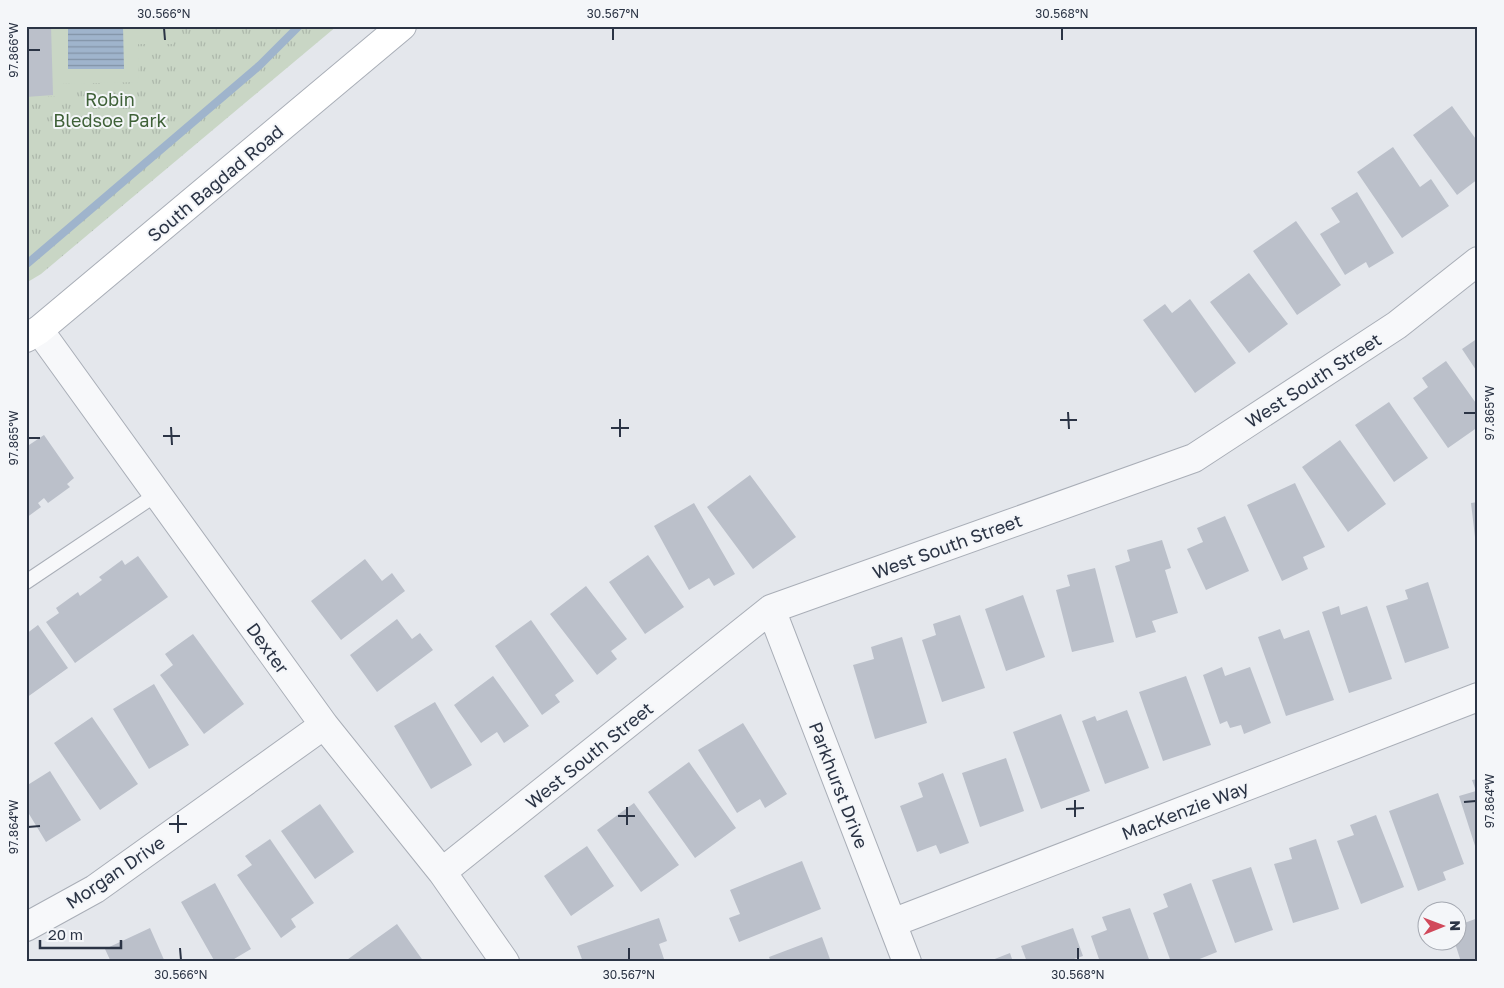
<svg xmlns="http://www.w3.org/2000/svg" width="1504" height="988" font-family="'Golos Text',sans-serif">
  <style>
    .grass { fill: url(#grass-tufts) }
    .pitch { fill: #c9d6c5 }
    .water { fill: url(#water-rules) }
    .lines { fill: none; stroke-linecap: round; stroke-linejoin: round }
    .stream { stroke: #9fb4cc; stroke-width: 8 }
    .building { fill: #bbc0ca }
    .lane-casing { stroke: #a9aeb7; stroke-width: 16 }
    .street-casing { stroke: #a9aeb7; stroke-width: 30 }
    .secondary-casing { stroke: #a9aeb7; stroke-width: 30 }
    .lane { stroke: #f7f8fa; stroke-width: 14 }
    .street { stroke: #f7f8fa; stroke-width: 28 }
    .secondary { stroke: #fff; stroke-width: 28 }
    .ticks { fill: none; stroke: #2b3445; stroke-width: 2 }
    .labels { text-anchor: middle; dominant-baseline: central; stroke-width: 4; stroke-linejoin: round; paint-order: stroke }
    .park-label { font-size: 18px; fill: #3f6138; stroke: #f4f6f9 }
    .street-label { font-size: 18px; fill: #2b3445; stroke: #f4f6f9 }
    .neatline { fill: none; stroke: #2b3445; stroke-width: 2 }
    .ticks-label { font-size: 12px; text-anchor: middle; fill: #2b3445 }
  </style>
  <defs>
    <pattern id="grass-tufts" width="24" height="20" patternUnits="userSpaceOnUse" patternTransform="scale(1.25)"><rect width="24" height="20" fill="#c9d6c5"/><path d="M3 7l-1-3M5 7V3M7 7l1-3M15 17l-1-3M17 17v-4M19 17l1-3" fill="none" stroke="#adb8ab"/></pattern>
    <pattern id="water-rules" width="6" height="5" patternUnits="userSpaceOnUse" patternTransform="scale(1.25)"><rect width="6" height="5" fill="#9fb4cc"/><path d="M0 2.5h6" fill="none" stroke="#8293a7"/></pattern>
  </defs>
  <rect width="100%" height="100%" fill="#e4e7ec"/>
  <!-- grass -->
  <path class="grass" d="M26,26H337L41,274L26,283Z"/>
  <!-- pitch -->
  <path class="pitch" d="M26,26H173L174,44H138L139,82L60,84V96H26Z"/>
  <!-- water -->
  <path class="water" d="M68,26H123L124,69H68Z"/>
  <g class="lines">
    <!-- stream -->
    <path class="stream" d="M28,263L260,65L299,26"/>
  </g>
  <!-- building -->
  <path class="building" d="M26,26H51L53,95L26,97Z
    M1452,106L1478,142V179L1457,195L1413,135Z
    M1393,147L1420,187L1431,179L1449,206L1402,238L1357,172Z
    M1357,192L1394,253L1369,268L1366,262L1345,275L1320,234L1340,222L1331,208Z
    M1296,221L1341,285L1297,315L1253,251Z
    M1249,273L1288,324L1249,353L1210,302Z
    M1190,299L1236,363L1195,393L1143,320L1165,304L1172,313Z
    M1478,338V373L1462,349Z
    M1446,361L1478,406V427L1448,448L1413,398L1428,387L1422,378Z
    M1389,402L1428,458L1394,482L1355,425Z
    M44,435L74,478L67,484L70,487L48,503L44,498L38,503L41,507L26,518V447Z
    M1340,440L1386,504L1348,532L1302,467Z
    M750,475L796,537L753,569L707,507Z
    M1295,483L1325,547L1303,557L1308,569L1282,581L1247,505Z
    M1478,502V554H1477L1471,503Z
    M694,503L735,574L714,586L709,578L689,590L654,526Z
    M1225,516L1249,571L1206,590L1187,549L1203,542L1197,528Z
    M1162,540L1171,568L1165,570L1178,613L1152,621L1156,632L1136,638L1115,566L1130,561L1127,550Z
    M648,555L684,607L645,634L609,582Z
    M138,556L168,597L75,663L46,622L59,613L56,608L78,592L80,596L102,580L99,577L122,560L125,565Z
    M365,559L382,581L392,573L405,591L341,640L311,601Z
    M1095,568L1114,642L1072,652L1056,590L1070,586L1067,575Z
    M1428,582L1449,648L1405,663L1386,606L1408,599L1405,590Z
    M586,586L627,639L611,651L617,659L597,675L550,614Z
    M1023,595L1045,657L1006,671L985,609Z
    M1339,606L1341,615L1367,606L1392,679L1349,693L1322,612Z
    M960,615L985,688L942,702L922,640L936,635L933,624Z
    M397,619L412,639L420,633L433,650L377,692L350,655Z
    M531,620L574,681L555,695L560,702L542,715L495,646Z
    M38,625L68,668L26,698V634Z
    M1280,629L1284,639L1309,630L1334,700L1286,716L1258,637Z
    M193,634L244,704L204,734L160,675L173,665L165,654Z
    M902,637L927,723L875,739L853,665L874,659L871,647Z
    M1222,667L1225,676L1250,667L1271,723L1244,734L1241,725L1230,728L1227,721L1220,724L1203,675Z
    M493,676L529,726L504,743L497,732L481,743L454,705Z
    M1186,676L1211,745L1163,761L1139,692Z
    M154,684L189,745L149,769L113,709Z
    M435,702L472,765L431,789L394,726Z
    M1127,710L1149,768L1105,784L1082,721L1095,716L1097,721Z
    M1061,714L1090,791L1041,809L1013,732Z
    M92,717L138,784L100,810L54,743Z
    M743,723L787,794L765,808L760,799L737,813L698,750Z
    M1006,758L1024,811L980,827L962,773Z
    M689,762L736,828L695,858L648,792Z
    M50,771L81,820L46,842L26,809V786Z
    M943,773L969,843L940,854L936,845L917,852L900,806L923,797L918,783Z
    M1478,779V852H1477L1459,796L1476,791L1472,780Z
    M1438,793L1464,864L1443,872L1446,880L1418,891L1389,811Z
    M634,803L679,865L641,892L597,830Z
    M320,804L354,852L315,879L281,831Z
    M1376,815L1404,887L1361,904L1337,841L1354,835L1350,825Z
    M270,839L314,903L291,919L296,927L281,938L237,875L252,865L245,856Z
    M1316,839L1339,909L1293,923L1274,864L1292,859L1289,848Z
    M587,846L614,886L571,916L544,876Z
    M802,861L821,909L739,942L729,918L740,914L730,890Z
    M1251,867L1273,930L1235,943L1212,880Z
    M215,883L251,949L229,962H215L181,902Z
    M1191,883L1217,952L1192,962H1171L1153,913L1168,907L1163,894Z
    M1130,908L1150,962H1100L1091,936L1107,930L1102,917Z
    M659,918L667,941L659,944L665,962H583L577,946Z
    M1478,918V962H1461L1454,940H1456V926Z
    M397,924L424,962H344Z
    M150,928L165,962H111L105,949Z
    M1073,928L1083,956L1074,959L1075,962H1027L1021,946Z
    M822,937L831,962H771L769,957Z
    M1010,953L1013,962H987Z"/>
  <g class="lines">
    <!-- lane casing -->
    <g class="lane-casing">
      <path id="lane" d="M26,582L157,494"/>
    </g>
    <!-- street casing -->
    <g class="street-casing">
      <path id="street" d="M39,330L324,725L442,872L505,962
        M771,609L907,962
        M442,872L771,609L1194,458L1397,325L1478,261
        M892,923L1478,697
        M26,927L95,889L324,725"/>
    </g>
    <!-- secondary casing -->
    <g class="secondary-casing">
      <path id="secondary" d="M26,338L39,330L402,26"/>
    </g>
    <!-- lane -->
    <use href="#lane" class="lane"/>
    <!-- street -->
    <use href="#street" class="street"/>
    <!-- secondary -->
    <use href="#secondary" class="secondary"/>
  </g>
  <!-- ticks -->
  <path class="ticks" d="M164,28L165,40M613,28V40M1062,28V40M28,50H40M1068,412L1069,429M1464,413H1476M620,419V437M1060,420H1077M171,427L172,445M611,428H629M163,436H180M28,438H40M1075,800V817M1464,802L1476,801M627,807V825M1066,809L1084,808M178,815V833M618,816H635M169,824H187M28,827L40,826M180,948L181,960M629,948V960M1078,948V960"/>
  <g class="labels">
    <!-- park labels -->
    <g class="park-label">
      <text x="110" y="99">Robin<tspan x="110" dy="21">Bledsoe Park</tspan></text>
    </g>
    <!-- street labels -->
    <g class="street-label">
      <text transform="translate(215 183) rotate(-40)">South Bagdad Road</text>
      <text transform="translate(1313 380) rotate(-33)">West South Street</text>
      <text transform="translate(947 546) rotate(-20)">West South Street</text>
      <text transform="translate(268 648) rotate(54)">Dexter</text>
      <text transform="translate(589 755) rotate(-39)">West South Street</text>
      <text transform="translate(839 785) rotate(69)">Parkhurst Drive</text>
      <text transform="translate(1185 810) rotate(-21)">MacKenzie Way</text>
      <text transform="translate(115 872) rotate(-34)">Morgan Drive</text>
    </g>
  </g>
  <!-- border -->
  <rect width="1504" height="988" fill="none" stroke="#f4f6f9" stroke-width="55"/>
  <!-- north arrow -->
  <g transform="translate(1442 926) rotate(89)"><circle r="24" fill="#f4f6f9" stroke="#a4a8b1"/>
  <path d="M0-4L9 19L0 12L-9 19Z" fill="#d1495b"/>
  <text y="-8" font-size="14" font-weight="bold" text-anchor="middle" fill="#2b3445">N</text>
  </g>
  <!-- scale -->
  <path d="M40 940v8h81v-8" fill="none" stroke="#2b3445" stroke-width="2.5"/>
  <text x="48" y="940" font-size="15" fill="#2b3445" stroke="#f4f6f9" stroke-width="4" paint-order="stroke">20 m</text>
  <rect x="28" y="28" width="1448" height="932" class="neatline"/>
  <g class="ticks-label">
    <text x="164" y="18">30.566°N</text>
    <text x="613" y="18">30.567°N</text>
    <text x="1062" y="18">30.568°N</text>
    <text transform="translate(14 50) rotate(-90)" y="4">97.866°W</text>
    <text transform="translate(1490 413) rotate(-90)" y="4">97.865°W</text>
    <text transform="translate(14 438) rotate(-90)" y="4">97.865°W</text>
    <text transform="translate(1490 801) rotate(-90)" y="4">97.864°W</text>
    <text transform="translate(14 827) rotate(-90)" y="4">97.864°W</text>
    <text x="181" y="979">30.566°N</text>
    <text x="629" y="979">30.567°N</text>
    <text x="1078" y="979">30.568°N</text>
  </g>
</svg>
